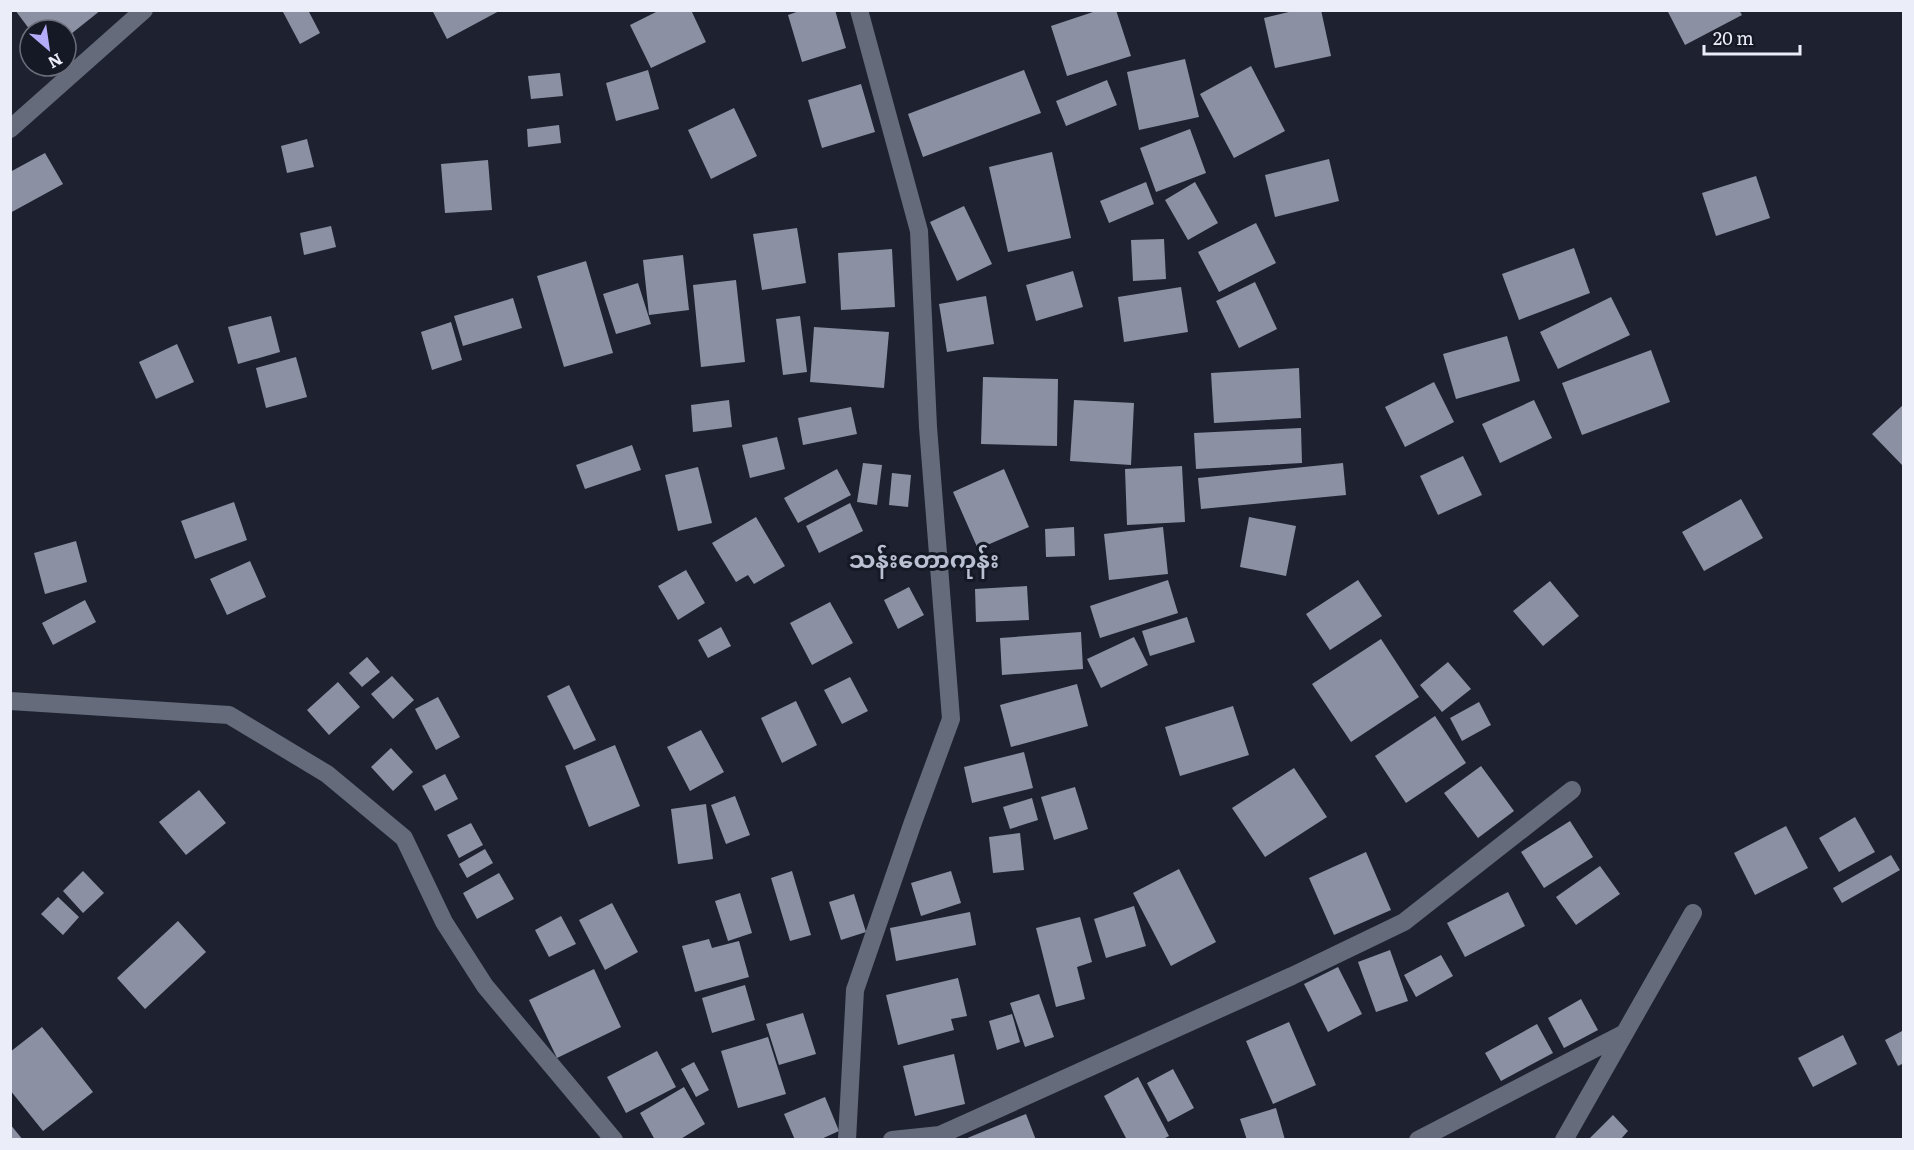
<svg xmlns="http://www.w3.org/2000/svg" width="1914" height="1150" font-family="Literata,'Noto Sans Myanmar',serif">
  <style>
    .building { fill: #8b91a3 }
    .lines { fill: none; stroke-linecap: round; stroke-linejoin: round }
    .street { stroke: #656b7b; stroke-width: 18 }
    .labels { text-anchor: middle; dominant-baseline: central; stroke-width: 6; stroke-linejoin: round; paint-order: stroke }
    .quarter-label { font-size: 24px; font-weight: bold; fill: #bac0d2; stroke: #151926 }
  </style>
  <rect width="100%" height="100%" fill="#1e2230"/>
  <!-- building -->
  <path class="building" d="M15,10H101L66,38V30H30Z
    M286,10H308L320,33L300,44L283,12Z
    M432,10H501L447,39Z
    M660,10H691L706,42L651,68L630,25Z
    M802,10H835L846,48L802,62L788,15Z
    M1099,10H1116L1131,56L1067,76L1051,26Z
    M1297,10H1321L1331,56L1275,68L1264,18Z
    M1667,10H1739L1742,15L1685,45Z
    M1185,59L1199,117L1139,130L1127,72Z
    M1251,66L1285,131L1234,158L1200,94Z
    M648,70L659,109L616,121L606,83Z
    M1024,70L1041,113L923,157L908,114Z
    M560,73L563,96L531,99L528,76Z
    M1107,80L1117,105L1066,126L1056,101Z
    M861,84L875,132L822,148L808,100Z
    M734,108L757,156L711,179L688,130Z
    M559,125L561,143L528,147L527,129Z
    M1190,129L1206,173L1156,192L1140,148Z
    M307,139L314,167L287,173L281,146Z
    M1052,152L1071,238L1008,252L989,167Z
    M45,153L63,184L10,213V172Z
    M1329,159L1339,201L1275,217L1265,175Z
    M488,160L492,210L445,213L441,164Z
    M1756,176L1770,218L1716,236L1702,193Z
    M1146,182L1154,204L1109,223L1100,201Z
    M1195,182L1218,223L1188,240L1165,200Z
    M964,206L992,264L957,281L930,222Z
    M1256,223L1276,263L1219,292L1198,252Z
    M331,226L336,247L304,255L300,233Z
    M797,228L806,283L762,290L753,234Z
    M1164,239L1166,279L1133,281L1131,240Z
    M1574,248L1590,293L1519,320L1502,274Z
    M892,249L895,307L841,310L838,253Z
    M683,255L689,310L649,315L643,260Z
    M586,261L613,353L564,367L537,276Z
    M1073,271L1083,307L1036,321L1026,285Z
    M736,280L745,362L701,367L693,285Z
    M1255,282L1277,329L1239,348L1216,301Z
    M638,283L651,324L616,334L603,294Z
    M1181,287L1188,332L1124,342L1118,297Z
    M986,296L994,344L947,352L939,304Z
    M1611,297L1630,335L1558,369L1540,332Z
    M513,298L522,328L463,346L454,316Z
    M271,316L280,352L238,364L228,327Z
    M800,316L807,372L783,375L776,319Z
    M451,322L462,360L432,370L421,332Z
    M814,327L889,332L884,388L810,382Z
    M1507,336L1520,381L1456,399L1443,354Z
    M177,344L194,382L156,399L139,362Z
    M1651,350L1670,402L1582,435L1562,383Z
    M296,357L307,397L266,408L256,368Z
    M1299,368L1301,418L1214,423L1211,373Z
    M983,377L1058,379L1057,446L981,444Z
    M1434,382L1454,422L1405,447L1385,407Z
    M729,400L732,427L693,432L691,405Z
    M1074,400L1134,403L1131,465L1070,461Z
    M1534,400L1552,438L1500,463L1482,424Z
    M1904,404V467L1872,434Z
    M851,407L857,434L803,445L798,418Z
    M1301,428L1302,463L1196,469L1194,433Z
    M777,437L785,469L750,478L742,445Z
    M632,445L641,470L585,489L576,465Z
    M1463,456L1482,495L1438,515L1420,476Z
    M863,463L882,465L877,505L857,502Z
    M1343,463L1346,495L1201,509L1198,478Z
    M1182,466L1185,522L1127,525L1125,469Z
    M698,467L712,523L678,531L665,475Z
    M837,469L851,495L798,523L784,498Z
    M1004,469L1029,527L978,549L953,492Z
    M892,473L911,475L908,507L889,505Z
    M1741,499L1763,538L1704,571L1682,532Z
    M234,502L247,540L195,559L181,521Z
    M850,503L863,531L819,553L806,526Z
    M756,517L785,566L754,584L748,575L736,582L712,543Z
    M1249,517L1296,526L1286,576L1240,567Z
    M1074,527L1075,556L1046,557L1045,529Z
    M1163,527L1168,574L1109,580L1104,534Z
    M76,541L87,582L45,594L34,553Z
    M250,561L266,597L227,615L210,579Z
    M686,570L705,603L678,620L658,586Z
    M1168,580L1178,613L1100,638L1090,606Z
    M1358,580L1382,616L1330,650L1306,614Z
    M1550,581L1579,616L1543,646L1513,611Z
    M1027,586L1029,620L976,622L975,589Z
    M909,587L924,615L898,629L884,600Z
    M85,600L96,622L53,645L42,623Z
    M830,602L853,643L812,665L790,623Z
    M1187,617L1195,642L1150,656L1142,631Z
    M721,627L731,646L708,658L698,640Z
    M1081,632L1083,669L1002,675L1000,638Z
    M1134,637L1148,665L1101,688L1087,659Z
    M1381,639L1419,697L1351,742L1312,684Z
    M367,657L380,672L362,687L349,673Z
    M1448,662L1471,689L1442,712L1420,685Z
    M392,676L414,700L393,719L371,694Z
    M850,677L868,711L842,724L824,690Z
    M338,682L360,707L329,735L307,710Z
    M1077,684L1088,726L1011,747L1000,705Z
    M569,685L596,740L574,750L547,696Z
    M438,697L460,737L436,750L415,709Z
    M796,701L817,745L782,763L761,718Z
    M1479,702L1491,725L1462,741L1450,718Z
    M1233,706L1249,755L1180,776L1165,727Z
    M1435,716L1466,763L1406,803L1375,756Z
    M701,730L724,772L690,791L667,747Z
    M615,745L640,806L589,827L565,766Z
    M391,748L413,772L393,791L371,767Z
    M1024,752L1033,788L972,803L964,767Z
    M1481,766L1514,811L1478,838L1444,793Z
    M1294,768L1327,817L1265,857L1232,808Z
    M445,774L458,799L435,811L422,786Z
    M1075,787L1088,829L1054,840L1041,797Z
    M199,790L226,823L186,855L159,822Z
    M735,796L750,835L726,844L711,805Z
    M1032,798L1038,820L1010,829L1003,807Z
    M706,804L713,859L678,864L671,809Z
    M1855,817L1875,852L1839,872L1819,838Z
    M1570,821L1593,857L1544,888L1521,852Z
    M471,823L483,845L459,858L447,835Z
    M1786,826L1808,868L1755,895L1734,853Z
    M1020,833L1024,870L993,873L989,837Z
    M485,849L493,863L467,878L459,864Z
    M1366,852L1391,910L1334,935L1309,878Z
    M1891,855L1900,870L1842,903L1833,888Z
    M1600,866L1620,894L1576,925L1556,897Z
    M1179,869L1216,942L1171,966L1133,893Z
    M83,871L104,893L83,913L63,891Z
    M792,871L811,935L790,941L771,878Z
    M951,871L961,903L921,916L911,883Z
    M499,873L514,899L477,919L463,893Z
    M1508,892L1525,926L1465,957L1447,923Z
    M740,893L752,933L728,941L715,901Z
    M854,894L866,932L841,940L829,902Z
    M58,897L79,917L63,935L41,914Z
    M612,903L638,952L605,970L579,920Z
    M1134,906L1146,946L1106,958L1094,919Z
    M970,912L976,945L896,961L890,928Z
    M561,916L576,944L549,957L535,930Z
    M1080,917L1092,962L1077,967L1085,999L1056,1007L1036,928Z
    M178,921L206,952L145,1009L117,978Z
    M709,939L712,948L739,941L749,977L695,992L682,946Z
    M1390,950L1408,1001L1376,1012L1358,962Z
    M1441,955L1453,976L1416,997L1404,975Z
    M1338,967L1362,1014L1328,1032L1304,984Z
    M594,969L621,1027L557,1058L529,1000Z
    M958,978L967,1016L951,1019L954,1030L898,1045L886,995Z
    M745,985L755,1020L712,1033L702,998Z
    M1039,994L1054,1037L1025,1047L1010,1003Z
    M1581,999L1598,1030L1564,1048L1548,1018Z
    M803,1013L816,1054L779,1065L766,1024Z
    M1012,1014L1020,1042L997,1050L989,1021Z
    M1289,1022L1316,1085L1273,1104L1246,1041Z
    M1537,1024L1553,1053L1501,1081L1485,1053Z
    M42,1027L93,1092L43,1131L10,1090V1052Z
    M1904,1030V1063L1898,1066L1885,1040Z
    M1843,1035L1857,1064L1813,1087L1798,1058Z
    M768,1037L786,1094L738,1108L721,1051Z
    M657,1051L676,1087L626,1113L607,1077Z
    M954,1054L965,1104L915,1116L903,1066Z
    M694,1062L709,1090L696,1097L681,1069Z
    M1173,1069L1194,1108L1168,1122L1147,1083Z
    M1138,1077L1169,1136L1161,1140H1127L1104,1096Z
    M684,1087L705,1124L679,1140H655L640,1113Z
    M825,1097L839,1131L819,1140H795L784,1114Z
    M1276,1108L1285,1140H1247L1240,1119Z
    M1026,1114L1036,1140H965V1139Z
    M1613,1115L1628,1131L1620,1140H1588Z
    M10,1124L23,1140H10Z"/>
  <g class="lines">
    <!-- street -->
    <path class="street" d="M10,129L144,10
      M10,701L229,715L327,774L404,838L444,922L485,986L614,1140
      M847,1140L855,990L913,822L951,719L928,427L919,231L859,10
      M892,1140L940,1135L1292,976L1404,922L1572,790
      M1418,1140L1625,1033
      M1564,1140L1693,913"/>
  </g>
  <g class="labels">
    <!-- quarter labels -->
    <g class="quarter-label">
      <text x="924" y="557">သန်းတောကုန်း</text>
    </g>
  </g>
  <!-- border -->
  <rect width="1914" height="1150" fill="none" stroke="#ebeef8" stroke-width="24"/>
  <!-- north arrow -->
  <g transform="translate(48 48) rotate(151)"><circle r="28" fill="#151926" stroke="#6b6e7a" stroke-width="1.5"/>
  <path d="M0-4.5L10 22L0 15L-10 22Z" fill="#b4acf9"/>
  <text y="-9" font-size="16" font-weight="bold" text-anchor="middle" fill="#ebeef8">N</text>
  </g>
  <!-- scale -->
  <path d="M1704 45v9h96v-9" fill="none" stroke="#ebeef8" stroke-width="3"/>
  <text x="1713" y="45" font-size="18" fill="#ebeef8" stroke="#151926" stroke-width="4.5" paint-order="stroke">20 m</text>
</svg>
